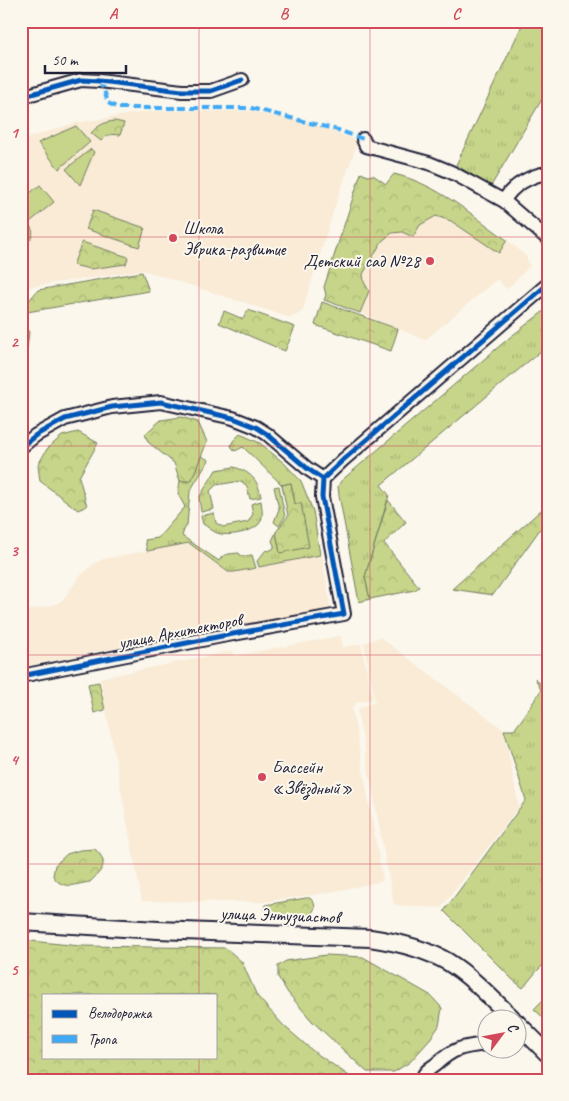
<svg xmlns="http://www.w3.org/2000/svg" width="569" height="1101" font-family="Caveat,sans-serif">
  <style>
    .built { fill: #f9ebd6 }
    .grass { fill: url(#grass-tufts); stroke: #747c62 }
    .forest { fill: url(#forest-crowns); stroke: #747c62; fill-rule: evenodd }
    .garden { fill: #c6d589; stroke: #747c62 }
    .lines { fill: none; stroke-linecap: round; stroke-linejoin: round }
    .minor-casing { stroke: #22223b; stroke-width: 16 }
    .major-casing { stroke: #22223b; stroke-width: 20 }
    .minor { stroke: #fbf7ec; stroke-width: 12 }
    .major { stroke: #fbf7ec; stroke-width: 16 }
    .quiet { stroke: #3fa9f5; stroke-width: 4; stroke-dasharray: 8 4; stroke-linecap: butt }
    .cycleway-casing { stroke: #fbf7ec; stroke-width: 8 }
    .cycleway { stroke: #0057b8; stroke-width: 5 }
    .grid { fill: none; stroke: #d1495b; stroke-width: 1; stroke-opacity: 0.55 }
    .poi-dot { fill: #d1495b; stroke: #fbf7ec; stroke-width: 2 }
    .labels { text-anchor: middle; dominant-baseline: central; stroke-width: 4; stroke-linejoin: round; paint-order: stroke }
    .poi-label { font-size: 18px; fill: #22223b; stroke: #fbf7ec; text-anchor: start }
    .street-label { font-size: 18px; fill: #22223b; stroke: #fbf7ec }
    .neatline { fill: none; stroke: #d1495b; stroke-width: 2 }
    .grid-label { font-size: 16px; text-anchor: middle; font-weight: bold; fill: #d1495b }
  </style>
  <defs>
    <pattern id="grass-tufts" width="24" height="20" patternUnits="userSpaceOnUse" patternTransform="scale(1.25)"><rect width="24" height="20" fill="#c6d589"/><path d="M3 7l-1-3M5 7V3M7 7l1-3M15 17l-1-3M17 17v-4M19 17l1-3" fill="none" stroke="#aab777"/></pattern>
    <pattern id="forest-crowns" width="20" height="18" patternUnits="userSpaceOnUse" patternTransform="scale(1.25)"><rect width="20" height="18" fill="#c6d589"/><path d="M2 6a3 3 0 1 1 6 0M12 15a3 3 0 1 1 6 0" fill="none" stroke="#aab777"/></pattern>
  </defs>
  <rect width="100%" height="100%" fill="#fbf7ec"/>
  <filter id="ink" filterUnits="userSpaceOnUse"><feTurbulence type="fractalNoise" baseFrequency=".02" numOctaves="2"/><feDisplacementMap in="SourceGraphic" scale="10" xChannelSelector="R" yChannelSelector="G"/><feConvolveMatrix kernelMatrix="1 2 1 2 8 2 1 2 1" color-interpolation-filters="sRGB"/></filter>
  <g filter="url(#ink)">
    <!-- built -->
    <path class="built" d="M151,111H248L310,122L358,141L335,206L302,312L291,318L143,270L21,288V140L75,123Z
      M361,173L368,176L373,175L386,184L394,174L408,177L430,187L457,204L507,240L526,256L530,266L507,289L497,279L425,340L360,313L324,300L326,295L324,287Z
      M189,543L223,569L233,572L322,555L331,610L126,646L21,667V611L50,606L60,602L65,597L79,577L95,563L104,559Z
      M340,636L343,647L361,644L373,699L357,702L352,708L383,881L326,893L263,902L142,901L100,678L233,651L234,656Z
      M380,637L504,730L519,807L441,908L394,905L357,709L375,702L364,643Z"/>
    <!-- grass -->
    <path class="grass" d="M524,21H548V89L491,186L456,165Z
      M548,308V345L381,485L389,495L365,577L370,599L359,602L339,495L338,486L341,481L509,338Z
      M240,434L260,443L285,464L301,481L313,511L320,555L259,567L257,561L266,550L269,551L274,548V545L272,541L276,532L280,553L301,503L295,504L291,483L282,485L243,447L235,451L231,446L233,441Z
      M201,456L209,460L190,491L187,525L184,530L182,536L219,561C223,553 230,554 239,553L241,556L252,555L256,568L234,572H228L189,543L147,551L145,540L158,538L185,507L178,494L180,481H191Z
      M234,467C250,472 258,479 261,497L250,499L247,486L241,481L216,485L210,491L214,509L201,512L199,498L216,470Z
      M279,486L285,517L279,526L274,522L279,509L274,487Z
      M261,501C262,509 264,518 259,524C251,533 227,537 217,533C212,531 208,527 203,524L201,516L214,513L216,523L223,527L248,522L253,514L251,504Z
      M535,678L548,692V960L536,972L523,988L513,980L444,911L526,800L504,730H514L525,715L541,690Z
      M548,995V1022L534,1009Z"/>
    <!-- forest -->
    <path class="forest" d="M115,121L124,123L120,135C111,134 107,134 101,141L91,133C99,125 104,122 115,121Z
      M361,173L368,176L373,175L386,184L394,174C437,184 472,215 507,240L499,253L451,221L436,216L420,225L413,237L402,232L392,233L382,241L363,274L364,282L369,291L360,313L324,300L326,295L324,287Z
      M93,210L145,228L139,247L86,229Z
      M82,242L128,257L126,264L90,269L73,265Z
      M142,272L149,291L27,312L25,305L38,290Z
      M322,302L398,329L391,351L315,325Z
      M248,310L295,327L285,351L219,323L224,311L243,319Z
      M21,322L29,332L27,349L21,353Z
      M181,417L198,422L207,442L191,481H180L174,463L148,442L145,434L161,420Z
      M78,432L98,443L79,477L87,506L78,510L40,481L38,465L47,449L62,436Z
      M291,483L295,504L301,503L309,547L280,553L276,532L288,516L282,485Z
      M388,500L406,522L384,543L419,587L415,590L370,599L365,577Z
      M548,504V518L493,595L452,589Z
      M99,682L105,710L94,713L88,684Z
      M95,849C110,863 102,870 90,882C75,884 63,891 53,876L55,865L67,854L80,850Z
      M306,898H310L314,903L315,908C314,910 311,914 310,915C301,920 278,916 268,914L264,910L265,905Z
      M21,940L80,946L226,948L242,962L257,996L284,1026L313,1051L355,1080H21ZM44,995H216V1057H44Z
      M326,955L363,957L430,995L442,1008L439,1026L428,1042L410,1062L394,1072H367L312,1021L288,993L278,977V966L286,961Z"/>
    <!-- garden -->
    <path class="garden" d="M76,126L90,142L59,169L38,143Z
      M91,149L94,152L80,185L66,169Z
      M40,185L54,202L30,222L21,212V200Z
      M21,215C35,231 38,234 21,249Z"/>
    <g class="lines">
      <!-- minor casing -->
      <g class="minor-casing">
        <path id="minor" d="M21,97L81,80L99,81L182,91H211L242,80
          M363,139L366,146L429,163L451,172L504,201L548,239
          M504,201C511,186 531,175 548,173
          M21,447L36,435L65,419L112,407L161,402L233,418L256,427L267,434L308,469L323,479
          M21,676L222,636L344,614L322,497L323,479L343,460L548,284
          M422,1080C423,1073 429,1069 435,1065C454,1048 461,1047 486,1044"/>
      </g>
      <!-- major casing -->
      <g class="major-casing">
        <path id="major" d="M21,922L158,930L370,938C397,942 424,948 448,962C472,977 492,999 512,1018
          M516,1022L548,1054"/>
      </g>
      <!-- minor -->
      <use href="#minor" class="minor"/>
      <!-- major -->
      <use href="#major" class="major"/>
      <!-- quiet -->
      <path class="quiet" d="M99,81L104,90L108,103L118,108H251L338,130L363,139"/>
      <!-- cycleway casing -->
      <g class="cycleway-casing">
        <path id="cycleway" d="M21,97L81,80L99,81L182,91H211L242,80
          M21,447L36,435L65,419L112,407L161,402L233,418L256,427L267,434L308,469L323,479
          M21,676L222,636L344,614L322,497L323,479L343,460L548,284"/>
      </g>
      <!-- cycleway -->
      <use href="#cycleway" class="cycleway"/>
    </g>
  </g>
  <!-- grid -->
  <path class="grid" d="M199,21V995M370,21V1080M21,237H548M21,446H548M21,655H548M21,864H548M199,1057V1080"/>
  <!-- markers -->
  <g class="poi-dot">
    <circle cx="173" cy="238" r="5"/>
    <circle cx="430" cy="261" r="5"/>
    <circle cx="262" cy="777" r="5"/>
  </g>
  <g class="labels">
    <!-- poi labels -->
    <g class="poi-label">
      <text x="183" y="228">Школа<tspan x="183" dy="21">Эврика-развитие</tspan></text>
      <text x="420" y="261" text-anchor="end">Детский сад №28</text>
      <text x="272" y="767">Бассейн<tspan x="272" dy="21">«Звёздный»</tspan></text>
    </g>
    <!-- street labels -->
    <g class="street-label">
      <text transform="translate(180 631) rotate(-11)">улица Архитекторов</text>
      <text transform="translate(280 915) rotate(2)">улица Энтузиастов</text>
    </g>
  </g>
  <!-- margin -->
  <rect width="569" height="1101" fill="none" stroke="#fbf7ec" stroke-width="55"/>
  <!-- legend -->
  <rect x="42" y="994" width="175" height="65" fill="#fbf7ec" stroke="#a4a2a5"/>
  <rect x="52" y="1010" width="25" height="8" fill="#0057b8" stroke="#a4a2a5"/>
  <text x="88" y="1018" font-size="15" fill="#22223b">Велодорожка</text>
  <rect x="52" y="1035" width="25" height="8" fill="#3fa9f5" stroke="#a4a2a5"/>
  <text x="88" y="1044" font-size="15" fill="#22223b">Тропа</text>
  <!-- north arrow -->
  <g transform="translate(502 1034) rotate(58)"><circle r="24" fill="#fbf7ec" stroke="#a4a2a5"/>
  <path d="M0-4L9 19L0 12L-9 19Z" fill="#d1495b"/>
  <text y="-8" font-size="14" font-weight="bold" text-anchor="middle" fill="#22223b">С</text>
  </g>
  <!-- scale -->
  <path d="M45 65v8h81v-8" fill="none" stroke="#22223b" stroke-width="2.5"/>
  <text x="52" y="65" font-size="15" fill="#22223b" stroke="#fbf7ec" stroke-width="4" paint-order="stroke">50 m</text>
  <rect x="28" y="28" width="514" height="1046" class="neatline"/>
  <g class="grid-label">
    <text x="113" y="19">A</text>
    <text x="284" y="19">B</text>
    <text x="456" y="19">C</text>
    <text x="14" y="138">1</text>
    <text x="14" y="347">2</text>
    <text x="14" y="556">3</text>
    <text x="14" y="765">4</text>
    <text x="14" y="975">5</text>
  </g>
</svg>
